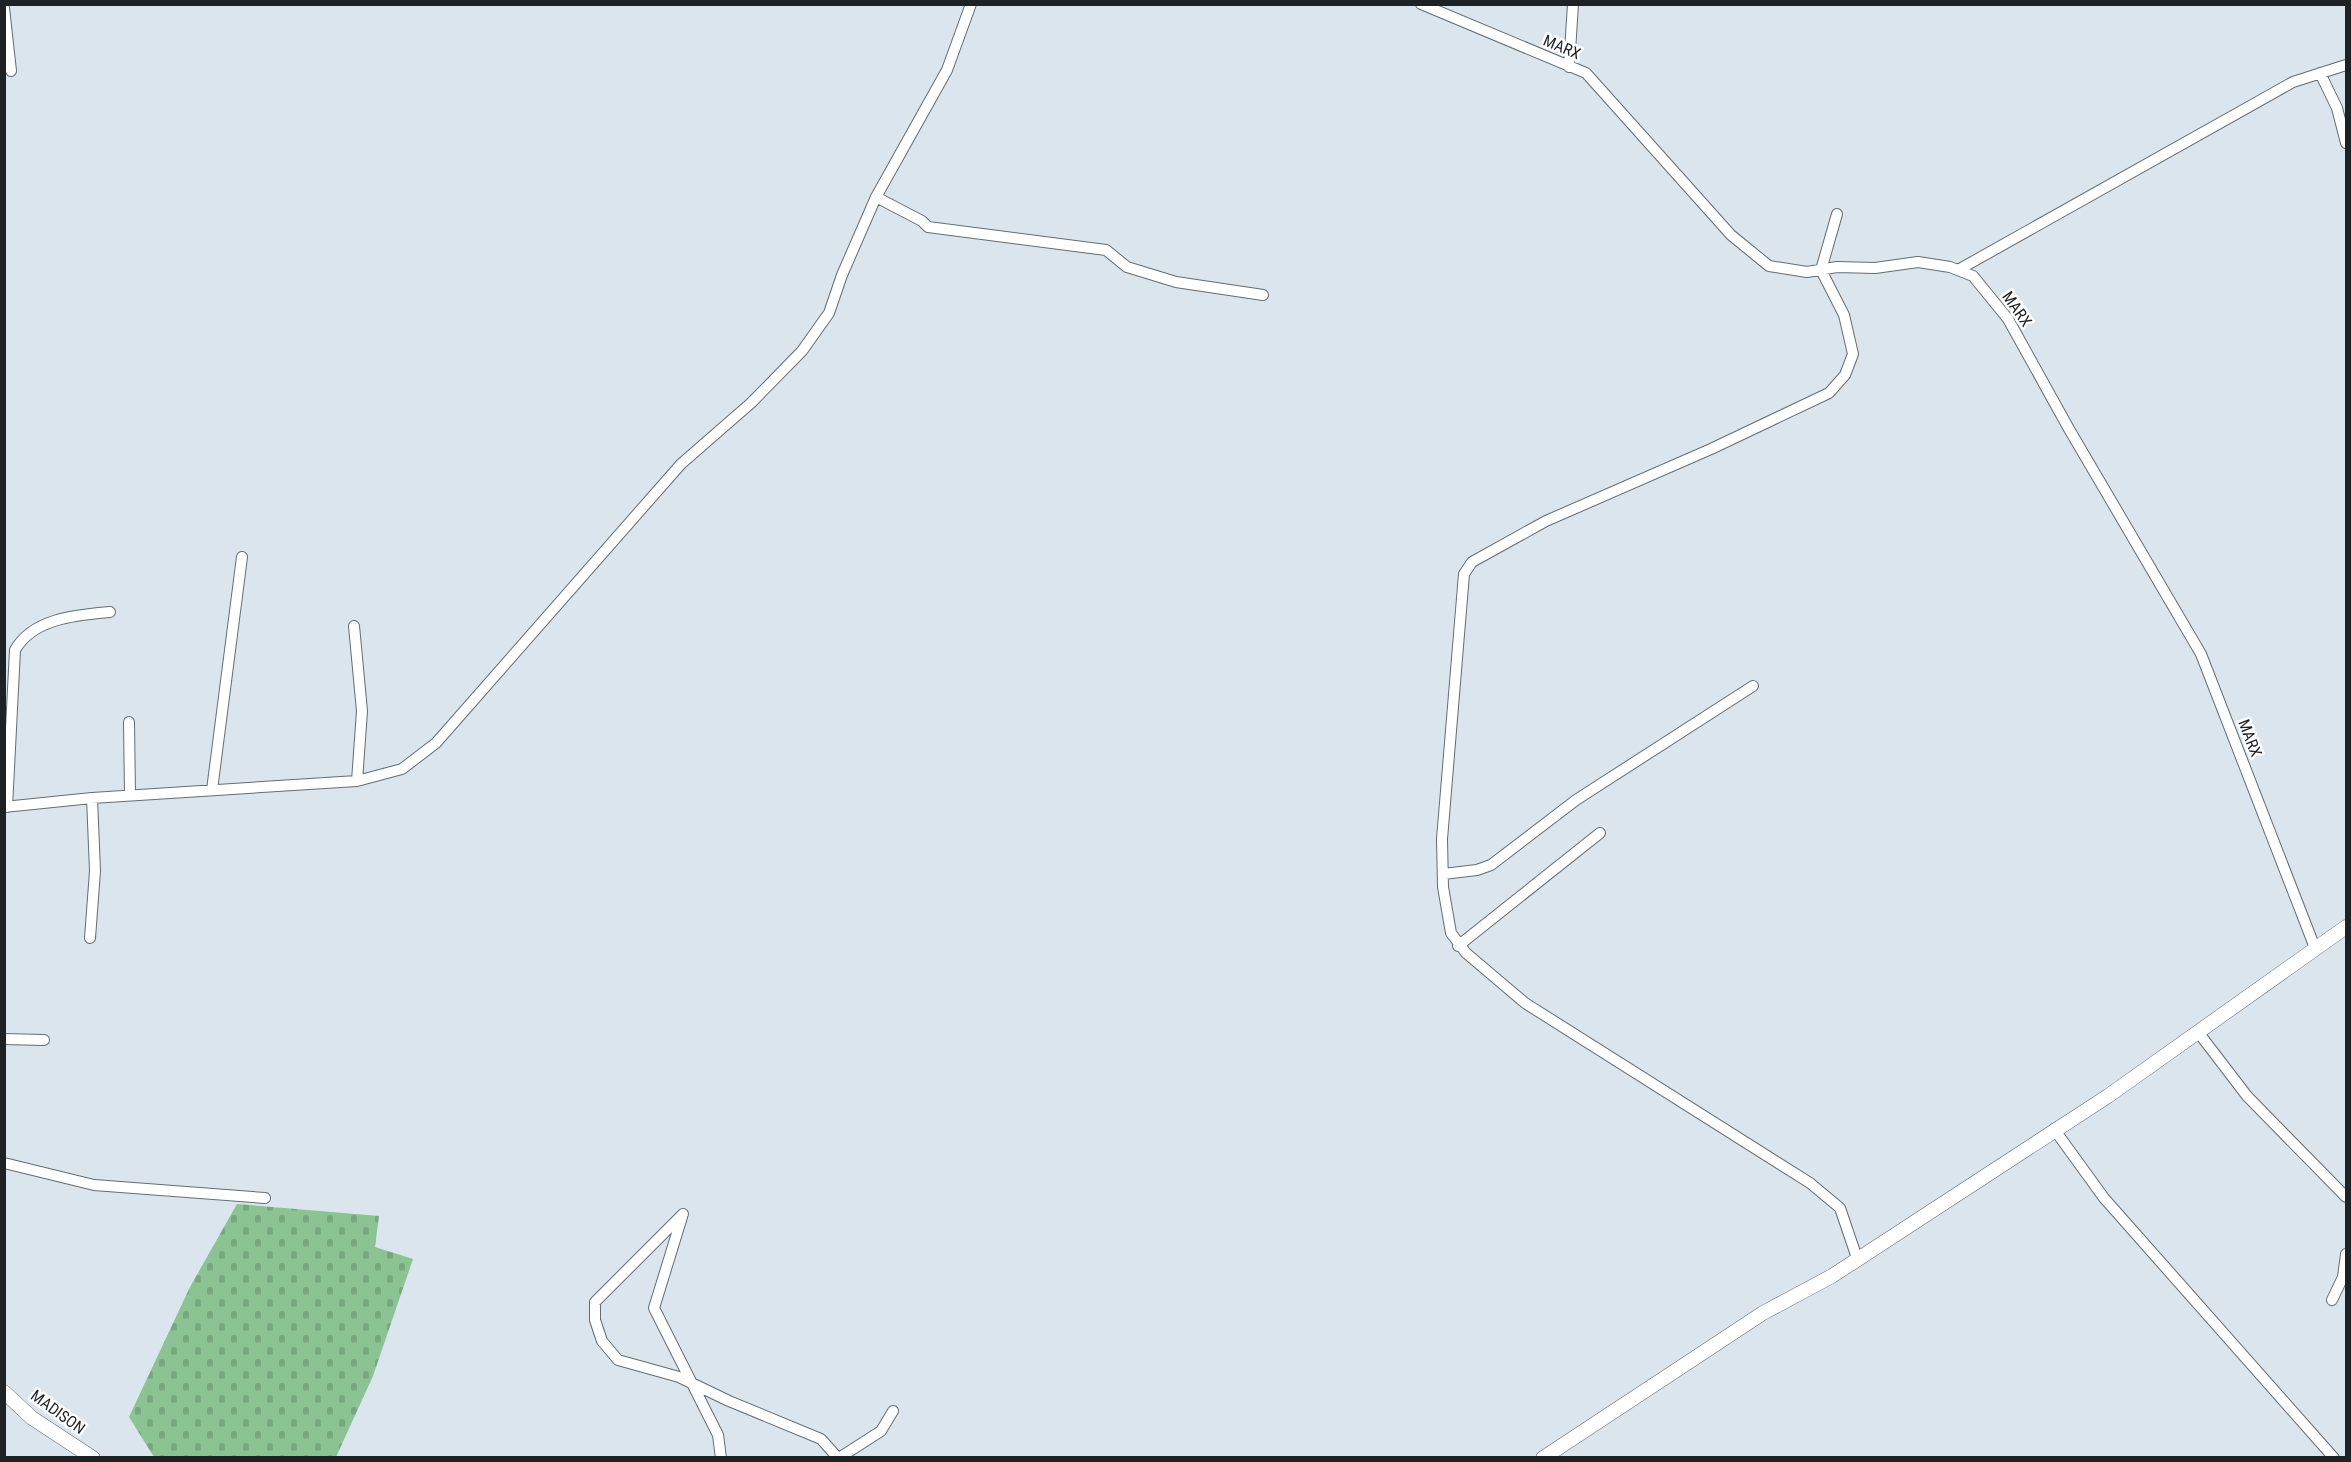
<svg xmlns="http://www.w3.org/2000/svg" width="2351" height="1462" font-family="'Roboto Condensed',sans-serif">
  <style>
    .cemetery { fill: url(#cemetery-stones) }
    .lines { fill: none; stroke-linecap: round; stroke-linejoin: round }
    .minor-casing { stroke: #636d74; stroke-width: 12 }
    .tertiary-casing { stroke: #636d74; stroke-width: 15 }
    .minor { stroke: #fff; stroke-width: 10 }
    .tertiary { stroke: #fff; stroke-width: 14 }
    .labels { text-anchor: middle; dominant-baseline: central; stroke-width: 5; stroke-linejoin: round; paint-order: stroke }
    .street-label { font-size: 16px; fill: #1e2225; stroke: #fff }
  </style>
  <defs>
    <pattern id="cemetery-stones" width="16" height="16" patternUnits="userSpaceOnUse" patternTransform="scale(1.5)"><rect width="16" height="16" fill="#8cc393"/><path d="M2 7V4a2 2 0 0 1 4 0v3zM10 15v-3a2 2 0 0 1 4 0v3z" fill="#78a77f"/></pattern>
  </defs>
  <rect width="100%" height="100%" fill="#dae5ee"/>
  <!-- cemetery -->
  <path class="cemetery" d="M237,1204L379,1216L375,1247L413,1259L373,1376L336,1457H154L129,1417L190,1287Z"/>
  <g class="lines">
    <!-- minor casing -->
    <g class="minor-casing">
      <path id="minor" d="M1421,4L1586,73L1731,235L1769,266L1807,272L1837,267L1875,268L1918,262L1950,267L1973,276L2008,319L2069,429L2201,654L2315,948
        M4,8L11,71
        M1569,67L1573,4
        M2320,73L2337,108L2346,143
        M876,197L922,221L928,227L1106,250L1127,267L1176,282L1263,295
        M1837,214L1821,270L1844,315L1853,354L1845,375L1829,393L1711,449L1546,521L1472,562L1464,574L1442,839L1443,887L1451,933L1466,953L1525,1003L1810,1183L1840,1208L1857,1258
        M1958,270L2293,82L2346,65
        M354,626L362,711L357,781
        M129,722L130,795
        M212,790L242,557
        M4,807L92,798L357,781L402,769L436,743L681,464L751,403L802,351L829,313L842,275L876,197L947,70L971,4
        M7,807L15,650C33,618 77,615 110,612
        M1443,874L1477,870L1491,865L1576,800L1753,686
        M90,938L95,871L92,798
        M1458,946L1600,833
        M2198,1032L2247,1096L2346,1197
        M4,1039L44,1040
        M2054,1129L2104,1198L2334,1458
        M4,1163L94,1185L265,1198
        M683,1214L595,1302V1320L602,1341L618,1360L679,1377L729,1401L821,1439L838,1458
        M682,1217L654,1308L718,1435L721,1458
        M2332,1300L2343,1277L2346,1254
        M839,1458L881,1431L893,1411"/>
    </g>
    <!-- tertiary casing -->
    <g class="tertiary-casing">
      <path id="tertiary" d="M4,1392L32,1418L93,1458
        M1543,1458L1763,1313L1832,1276L2108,1096L2346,927"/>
    </g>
    <!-- minor -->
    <use href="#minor" class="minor"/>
    <!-- tertiary -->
    <use href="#tertiary" class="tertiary"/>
  </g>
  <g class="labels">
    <!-- street labels -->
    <g class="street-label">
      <text transform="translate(1562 47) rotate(23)">MARX</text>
      <text transform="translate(2017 309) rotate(55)">MARX</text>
      <text transform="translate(2250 738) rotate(69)">MARX</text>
      <text transform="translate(58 1412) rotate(36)">MADISON</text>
    </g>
  </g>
  <!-- border -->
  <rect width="2351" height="1462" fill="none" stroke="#1e2225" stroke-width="12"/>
</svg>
